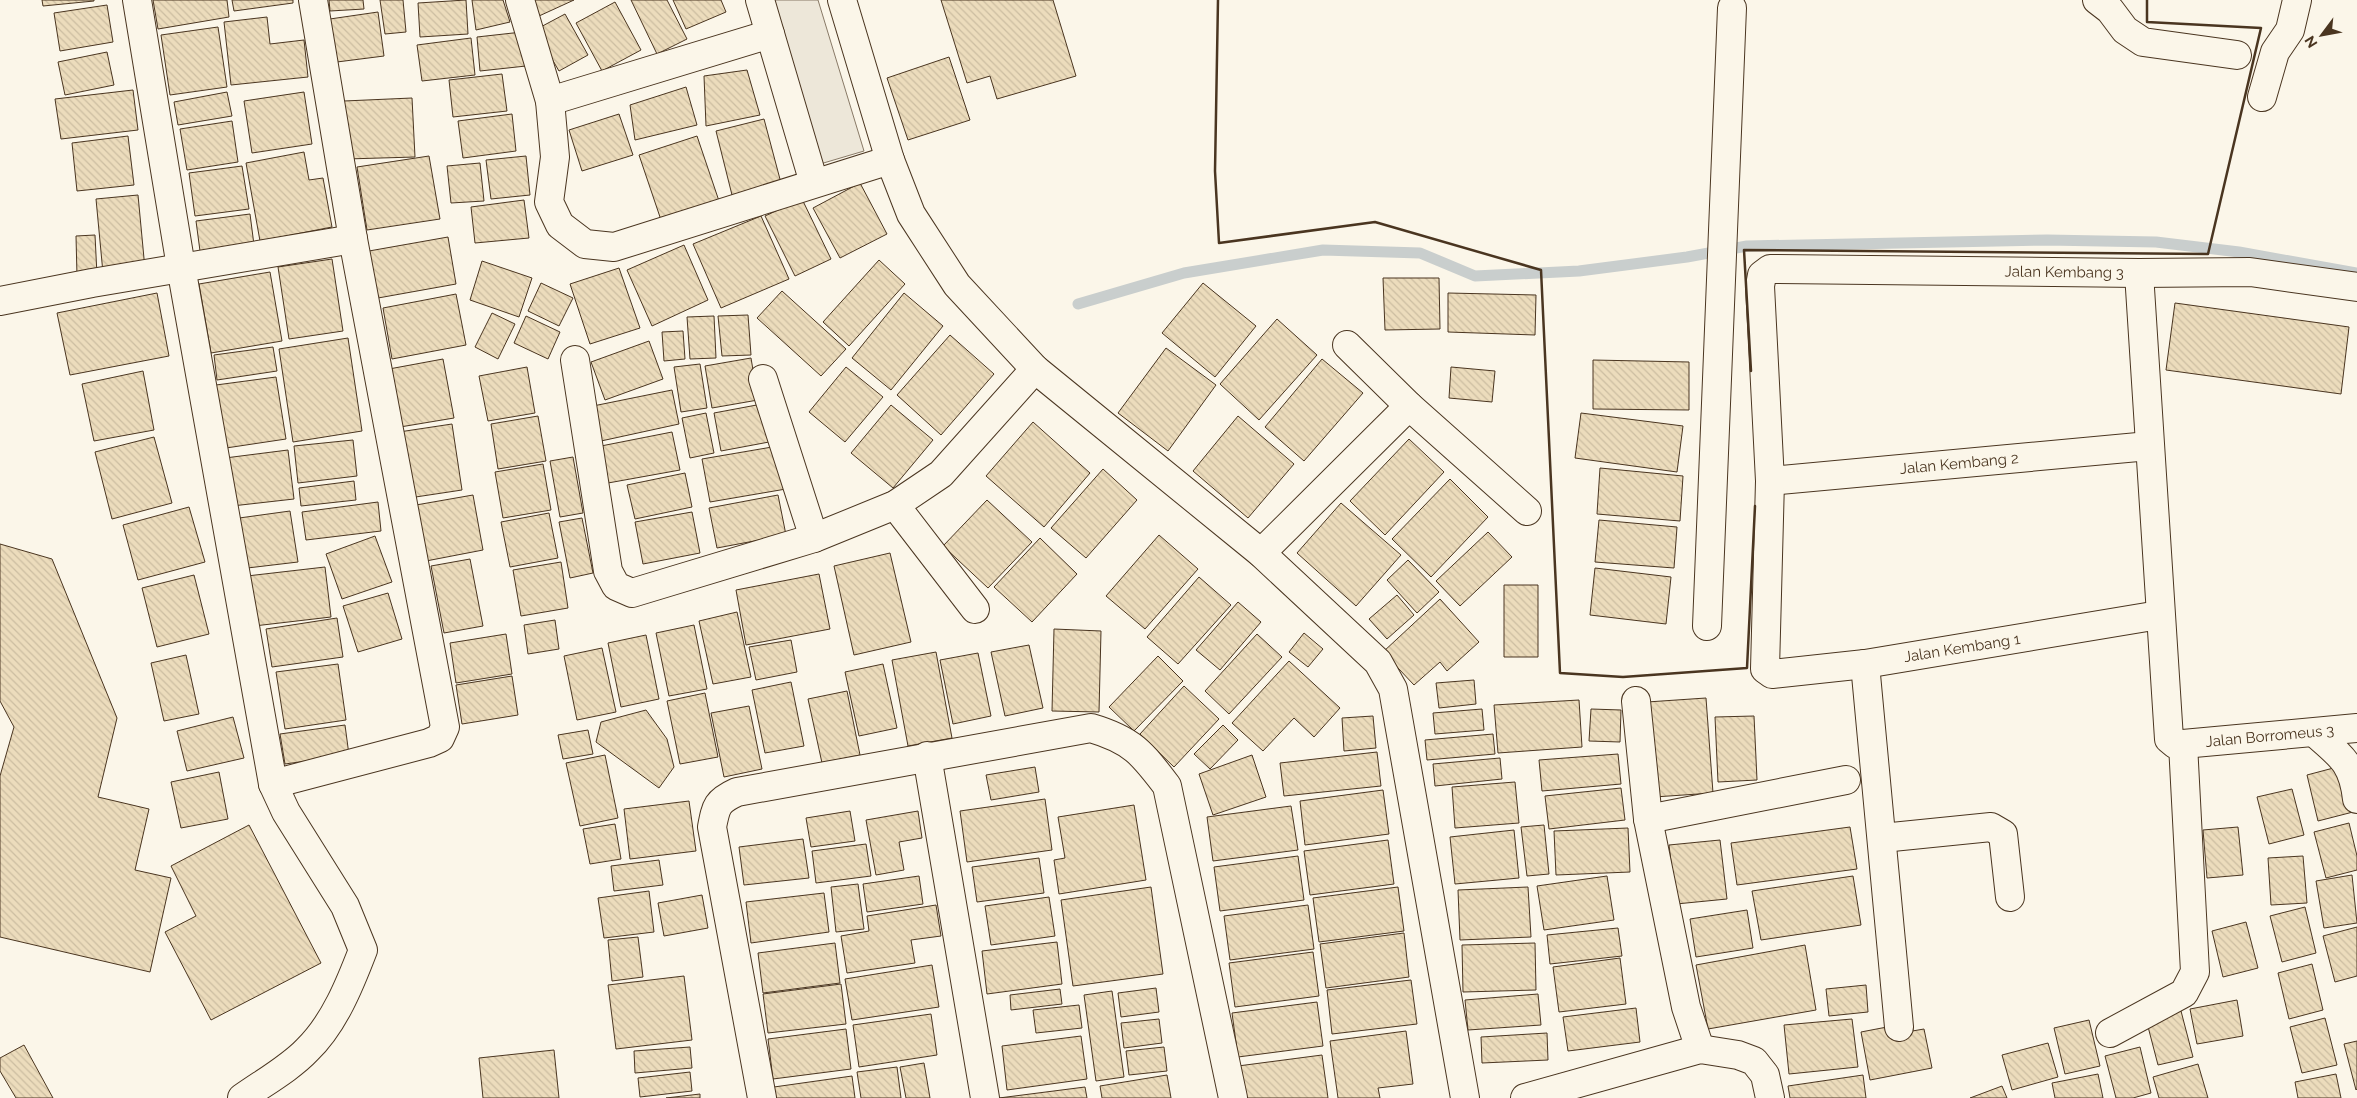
<svg xmlns="http://www.w3.org/2000/svg" width="2357" height="1098" font-family="Raleway,sans-serif">
  <style>
    .parking { fill: #ede7d9; stroke: #887966 }
    .lines { fill: none; stroke-linecap: round; stroke-linejoin: round }
    .stream { stroke: #c9cecd; stroke-width: 11 }
    .building { fill: url(#building-back-hatch); stroke: #4a3520 }
    .minor-casing { stroke: #4a3520; stroke-width: 30 }
    .minor { stroke: #fbf6e9; stroke-width: 28 }
    .wall { stroke: #4a3520; stroke-width: 2.5 }
    .labels { text-anchor: middle; dominant-baseline: central; stroke-width: 4; stroke-linejoin: round; paint-order: stroke }
    .street-label { font-size: 15px; fill: #4a3520; stroke: #fbf6e9 }
  </style>
  <defs>
    <pattern id="building-back-hatch" width="6" height="6" patternUnits="userSpaceOnUse" patternTransform="scale(1.25)"><rect width="6" height="6" fill="#ecdcbc"/><path d="M-1 5l2 2M0 0l6 6M5-1l2 2" fill="none" stroke="#ccbda1"/></pattern>
  </defs>
  <rect width="100%" height="100%" fill="#fbf6e9"/>
  <!-- parking -->
  <path class="parking" d="M760,0H818L864,151L810,167Z"/>
  <g class="lines">
    <!-- stream -->
    <path class="stream" d="M1078,304L1184,273L1323,250L1420,253L1475,276L1579,271L1687,257L1747,246L2047,240L2156,242L2239,252L2357,273"/>
  </g>
  <!-- building -->
  <path class="building" d="M42,0H94V1L43,6Z
    M153,0H227L229,17L158,29Z
    M232,0H293V3L234,11Z
    M329,0H363L364,9L330,11Z
    M380,0H403L406,32L385,34Z
    M466,0L468,34L420,37L418,3Z
    M472,0H503L510,22L476,30Z
    M532,0H574L539,16Z
    M631,0H667L687,39L657,54Z
    M673,0H721L726,12L686,29Z
    M941,0H1053L1076,76L997,99L990,76L967,83Z
    M615,2L641,50L602,71L576,23Z
    M107,5L113,42L60,51L54,13Z
    M378,12L384,56L329,63L323,20Z
    M565,14L588,55L559,71L535,30Z
    M267,17L270,44L304,40L308,77L231,85L224,22Z
    M218,27L227,87L170,95L161,35Z
    M522,32L526,66L480,71L477,37Z
    M471,38L475,75L422,81L417,45Z
    M107,52L114,85L65,95L58,62Z
    M949,57L970,120L908,140L887,78Z
    M747,70L760,115L706,126L704,76Z
    M502,74L507,111L453,117L449,80Z
    M686,87L697,125L635,140L630,105Z
    M133,90L138,130L61,139L55,99Z
    M227,92L232,116L178,125L174,102Z
    M304,92L312,144L252,153L244,101Z
    M412,98L415,157L346,159L344,101Z
    M512,114L516,151L463,158L458,121Z
    M619,114L633,155L582,171L569,130Z
    M764,119L781,183L732,195L716,131Z
    M232,121L238,162L187,170L180,129Z
    M128,136L134,185L77,191L72,143Z
    M697,136L719,201L661,220L639,155Z
    M304,152L309,180L323,178L332,227L260,241L246,163Z
    M429,156L440,219L367,230L357,167Z
    M526,156L530,195L491,199L486,160Z
    M480,163L484,201L451,203L447,166Z
    M242,166L249,209L195,216L189,173Z
    M860,183L887,234L840,258L813,208Z
    M138,195L145,269L103,273L96,199Z
    M802,199L831,259L795,276L765,216Z
    M524,200L529,238L475,243L471,207Z
    M250,214L254,245L200,251L196,221Z
    M761,216L789,279L721,308L693,244Z
    M95,235L97,275L77,276L76,236Z
    M448,237L456,284L378,298L369,251Z
    M684,245L708,300L652,326L627,270Z
    M332,259L343,331L289,339L278,267Z
    M879,260L905,284L849,346L823,322Z
    M482,261L532,278L519,317L470,300Z
    M619,268L640,328L590,344L570,284Z
    M270,272L282,341L211,353L199,284Z
    M1383,278H1439L1440,329L1385,330Z
    M541,283L573,298L559,326L528,311Z
    M1203,283L1256,326L1215,377L1162,333Z
    M782,291L846,349L821,376L757,318Z
    M157,293L169,356L70,375L57,313Z
    M904,293L943,326L891,390L852,358Z
    M1448,293L1536,295L1535,335L1448,332Z
    M456,294L466,345L392,359L383,308Z
    M2175,303L2349,327L2341,394L2166,370Z
    M492,313L515,324L498,359L475,347Z
    M748,315L751,355L722,356L718,316Z
    M526,316L560,332L548,359L514,343Z
    M714,316L716,358L690,359L687,317Z
    M1277,319L1317,355L1259,420L1220,384Z
    M683,331L685,359L664,361L662,332Z
    M950,335L994,374L941,435L897,395Z
    M348,338L362,431L293,442L279,349Z
    M649,341L663,379L605,400L591,362Z
    M273,347L277,371L217,380L214,355Z
    M1166,348L1216,385L1168,451L1118,413Z
    M751,358L758,400L712,408L705,366Z
    M443,359L454,418L400,427L389,369Z
    M1322,359L1363,393L1304,461L1265,427Z
    M1593,360L1689,362V410L1593,409Z
    M700,364L707,408L681,412L674,367Z
    M527,367L535,413L488,421L479,376Z
    M846,367L883,397L845,442L809,412Z
    M1451,367L1495,371L1492,402L1449,398Z
    M143,371L154,430L94,441L82,384Z
    M276,377L286,439L226,448L216,385Z
    M672,390L679,424L601,441L593,406Z
    M762,404L769,442L721,451L714,413Z
    M891,405L933,440L893,488L851,453Z
    M706,413L714,453L690,458L682,418Z
    M1581,413L1683,426L1677,472L1575,458Z
    M538,416L546,461L498,469L491,424Z
    M1238,416L1294,464L1248,518L1193,471Z
    M1033,422L1090,473L1044,527L986,476Z
    M452,424L462,490L409,498L399,432Z
    M672,432L680,470L608,483L601,446Z
    M154,437L172,503L112,519L95,452Z
    M1409,439L1444,472L1385,535L1350,501Z
    M353,440L357,476L298,483L294,446Z
    M778,446L786,489L710,502L702,459Z
    M288,450L294,499L232,506L225,458Z
    M573,457L583,513L560,517L550,461Z
    M543,464L551,510L503,518L495,472Z
    M1600,468L1683,476L1680,521L1597,514Z
    M1103,469L1137,500L1086,558L1051,528Z
    M685,473L692,507L635,519L627,485Z
    M1450,479L1488,517L1431,577L1392,539Z
    M354,481L356,500L301,506L299,488Z
    M473,495L483,550L426,561L416,505Z
    M778,495L786,535L717,548L709,508Z
    M987,500L1032,542L988,588L943,546Z
    M378,502L381,531L306,540L302,512Z
    M1341,503L1401,555L1356,606L1297,553Z
    M189,507L205,562L138,580L123,525Z
    M290,511L298,562L239,569L232,519Z
    M692,512L700,553L643,564L635,522Z
    M549,513L558,558L510,567L501,522Z
    M582,518L593,573L570,578L559,522Z
    M1599,520L1677,527L1674,568L1595,562Z
    M1488,532L1512,557L1460,606L1436,581Z
    M1159,535L1198,569L1145,629L1106,596Z
    M375,536L392,582L342,599L326,554Z
    M1040,538L1077,574L1032,622L994,587Z
    M0,544L52,559L117,718L98,797L149,809L135,870L171,878L150,972L0,937V776L14,727L0,701Z
    M890,553L911,642L854,655L834,566Z
    M470,559L483,626L444,633L431,566Z
    M1408,560L1439,592L1417,613L1387,580Z
    M561,562L568,608L521,616L513,570Z
    M325,567L331,617L254,626L247,576Z
    M1595,568L1671,577L1666,624L1590,615Z
    M819,574L830,629L746,645L736,590Z
    M194,575L209,634L157,647L142,588Z
    M1199,577L1231,605L1178,664L1147,637Z
    M1504,585H1538V657H1504Z
    M388,593L402,639L358,652L343,606Z
    M1397,595L1414,615L1387,639L1369,619Z
    M1440,599L1479,642L1447,671L1440,662L1414,685L1383,652Z
    M1238,602L1261,622L1220,670L1196,650Z
    M737,612L751,677L713,684L699,621Z
    M337,618L343,657L272,667L266,629Z
    M555,620L559,649L528,654L524,625Z
    M694,625L707,689L669,696L656,633Z
    M1054,629L1101,631L1099,712L1052,711Z
    M1304,633L1323,649L1308,667L1289,652Z
    M506,634L512,674L456,683L450,643Z
    M1257,634L1282,657L1229,714L1205,691Z
    M646,635L659,699L621,707L608,643Z
    M791,640L797,672L756,680L749,647Z
    M1029,645L1043,708L1005,716L991,652Z
    M602,648L616,712L577,720L564,656Z
    M936,652L952,738L908,746L892,660Z
    M978,653L991,716L953,724L940,660Z
    M186,655L199,714L164,721L151,663Z
    M1158,656L1183,681L1134,731L1109,707Z
    M1289,661L1340,708L1314,737L1294,718L1263,751L1232,723Z
    M338,664L346,720L285,729L276,672Z
    M883,664L897,728L859,736L845,672Z
    M512,676L518,715L462,724L456,685Z
    M1474,680L1476,704L1439,708L1436,683Z
    M791,682L804,746L765,753L752,690Z
    M1184,686L1219,719L1174,767L1140,734Z
    M847,691L860,755L822,763L808,699Z
    M705,693L718,757L680,764L667,701Z
    M1706,698L1713,793L1654,797L1647,702Z
    M1579,700L1582,747L1498,753L1494,705Z
    M749,706L762,769L724,777L711,713Z
    M1482,709L1484,730L1435,734L1433,713Z
    M1591,709L1621,710L1620,742L1589,741Z
    M646,710L667,739L674,767L659,788L596,742L601,722Z
    M1373,716L1376,748L1344,751L1342,718Z
    M1754,716L1757,780L1718,782L1715,717Z
    M233,717L244,758L187,771L177,731Z
    M345,725L349,755L285,764L280,734Z
    M1223,725L1238,740L1210,769L1194,754Z
    M588,730L593,754L563,759L558,735Z
    M1493,734L1495,754L1427,760L1425,740Z
    M1377,752L1381,786L1284,796L1280,763Z
    M1618,754L1621,784L1542,791L1539,760Z
    M605,755L618,818L580,826L566,763Z
    M1252,755L1266,797L1213,815L1199,774Z
    M1500,758L1502,779L1435,786L1433,764Z
    M2341,766L2353,812L2318,821L2307,775Z
    M1035,767L1039,792L991,800L986,775Z
    M219,772L228,819L181,828L171,782Z
    M1515,782L1519,823L1455,828L1452,787Z
    M1621,788L1625,820L1549,829L1545,796Z
    M2292,789L2304,835L2269,844L2257,797Z
    M1383,790L1389,834L1305,845L1300,801Z
    M1045,799L1052,850L967,862L960,811Z
    M689,801L696,851L630,859L624,809Z
    M1134,805L1146,880L1059,894L1054,860L1065,858L1058,817Z
    M1291,806L1298,850L1213,861L1207,817Z
    M850,811L855,841L811,847L806,818Z
    M918,811L922,838L899,842L904,870L876,875L866,820Z
    M2349,823L2357,856V870L2326,878L2314,832Z
    M615,824L621,859L590,864L583,829Z
    M249,825L321,963L211,1020L165,932L196,916L171,866Z
    M1544,825L1549,874L1527,876L1521,827Z
    M1850,827L1857,869L1737,885L1731,843Z
    M2238,827L2243,875L2207,878L2203,830Z
    M1628,828L1630,872L1556,875L1554,831Z
    M1514,830L1519,878L1455,884L1450,837Z
    M803,839L809,878L744,885L739,847Z
    M1388,840L1394,884L1310,895L1304,851Z
    M1720,840L1727,899L1676,904L1669,845Z
    M866,844L871,876L816,883L812,851Z
    M1298,856L1304,900L1220,911L1214,867Z
    M2303,856L2307,903L2271,905L2268,858Z
    M1039,858L1044,893L977,902L972,867Z
    M659,860L663,885L614,891L611,866Z
    M2352,875L2357,923L2324,928L2316,881Z
    M919,876L923,904L867,912L863,884Z
    M1607,876L1614,920L1544,930L1537,886Z
    M1853,876L1861,925L1761,940L1752,891Z
    M858,884L864,929L836,932L831,887Z
    M1151,887L1163,974L1073,986L1061,900Z
    M1398,887L1404,931L1319,942L1313,898Z
    M1528,887L1531,937L1460,940L1458,890Z
    M649,891L654,932L604,938L598,898Z
    M824,893L829,932L751,943L746,902Z
    M702,895L708,928L664,936L658,903Z
    M1049,897L1055,936L991,945L985,906Z
    M936,905L941,936L911,940L915,963L847,973L841,936L869,931L867,916Z
    M1308,905L1314,949L1230,960L1224,916Z
    M2305,907L2316,953L2282,962L2270,916Z
    M1747,910L1753,948L1696,957L1690,919Z
    M2246,922L2258,968L2223,977L2212,931Z
    M2357,927V976L2335,982L2323,936Z
    M1618,928L1622,956L1550,964L1547,935Z
    M1404,933L1409,977L1326,988L1320,944Z
    M638,937L643,977L612,981L608,940Z
    M1057,942L1062,984L987,994L982,951Z
    M835,943L840,983L763,993L758,953Z
    M1535,943L1536,990L1463,992L1462,945Z
    M1805,945L1816,1010L1708,1029L1696,965Z
    M1313,952L1319,996L1235,1007L1229,963Z
    M1620,958L1626,1004L1559,1012L1553,967Z
    M2312,964L2323,1010L2289,1019L2278,973Z
    M932,965L939,1007L852,1020L845,979Z
    M684,976L692,1040L616,1049L608,985Z
    M1411,980L1417,1024L1332,1034L1327,990Z
    M841,984L846,1024L768,1033L763,994Z
    M1866,985L1868,1012L1829,1016L1826,989Z
    M1156,988L1159,1012L1121,1017L1118,993Z
    M1060,989L1062,1004L1011,1010L1010,995Z
    M1112,991L1124,1077L1096,1081L1084,995Z
    M1538,994L1541,1025L1468,1030L1465,1000Z
    M2237,1000L2243,1036L2197,1044L2190,1009Z
    M1317,1002L1323,1046L1238,1057L1232,1013Z
    M1079,1005L1082,1028L1036,1033L1033,1010Z
    M1636,1008L1640,1042L1568,1051L1563,1017Z
    M2181,1011L2193,1057L2158,1065L2146,1019Z
    M931,1014L937,1055L859,1067L853,1025Z
    M2325,1018L2337,1065L2302,1073L2290,1027Z
    M1159,1019L1162,1043L1124,1048L1121,1023Z
    M1852,1019L1858,1067L1789,1074L1784,1025Z
    M2089,1020L2100,1066L2065,1074L2054,1028Z
    M1887,1027L1889,1035L1924,1029L1932,1068L1870,1080L1861,1032Z
    M846,1029L851,1069L773,1079L768,1039Z
    M1406,1031L1413,1084L1378,1088L1380,1098H1338L1330,1041Z
    M1547,1033L1548,1060L1482,1063L1481,1037Z
    M1081,1036L1087,1079L1007,1090L1002,1046Z
    M2357,1041V1089L2356,1090L2344,1044Z
    M2048,1043L2058,1077L2012,1090L2002,1055Z
    M24,1045L53,1098H16L0,1071V1058Z
    M690,1047L692,1068L635,1073L634,1051Z
    M1164,1047L1167,1071L1129,1075L1126,1051Z
    M2140,1047L2151,1093L2133,1098H2116L2105,1056Z
    M554,1050L559,1098H483L479,1058Z
    M1322,1055L1328,1098H1242L1238,1066Z
    M924,1063L930,1098H906L900,1067Z
    M2198,1064L2208,1098H2159L2153,1077Z
    M897,1067L901,1098H861L857,1072Z
    M690,1072L692,1091L640,1097L638,1078Z
    M2098,1074L2103,1098H2055L2052,1083Z
    M2336,1074L2341,1098H2298L2295,1082Z
    M1167,1075L1171,1098H1102L1100,1086Z
    M1863,1075L1866,1098H1790L1788,1086Z
    M852,1076L855,1098H776L774,1087Z
    M2002,1086L2007,1098H1970Z
    M1085,1087L1087,1098H999Z
    M700,1094V1098H666Z"/>
  <g class="lines">
    <!-- minor casing -->
    <g class="minor-casing">
      <g id="minor">
        <path d="M137,0L181,267L273,784L286,812L345,906L363,950C350,984 334,1024 307,1050C290,1068 263,1083 242,1098"/>
        <path d="M520,0L550,101L555,157L549,202L560,225L585,244L614,247L890,160"/>
        <path d="M760,0L814,183"/>
        <path d="M842,0L890,160L911,214L957,285L1035,369L1261,553L1378,662L1393,689L1465,1098"/>
        <path d="M2097,0L2110,10L2125,30L2143,42L2237,55"/>
        <path d="M2262,97L2275,52L2290,30L2297,0"/>
        <path d="M550,101L770,34"/>
        <path id="s1" d="M2139,273L2169,739L2175,744H2183L2357,728"/>
        <path d="M0,301L92,283L353,239"/>
        <path d="M1347,345L1409,406"/>
        <path d="M575,360L608,571L616,586L632,593L814,538L895,505L941,474L1035,369"/>
        <path d="M763,379L814,538"/>
        <path id="s2" d="M1770,481L2149,446"/>
        <path d="M895,505L975,609"/>
        <path d="M1261,553L1409,406L1527,511"/>
        <path id="s3" d="M2159,615L1865,664L1772,674L1765,669L1770,481L1760,286L1762,275L1770,269L2139,273L2250,272L2357,287"/>
        <path d="M1707,626L1732,8"/>
        <path d="M1865,664L1899,1027"/>
        <path d="M1636,701L1648,819L1686,1007L1700,1049"/>
        <path d="M2316,734C2341,756 2353,763 2357,799"/>
        <path d="M927,756L985,1098"/>
        <path d="M273,784L429,743L440,738L445,727L353,239L313,0"/>
        <path d="M1648,819L1846,780"/>
        <path d="M1882,838L1991,827L2003,834L2010,897"/>
        <path d="M2110,1033L2184,993L2195,972L2183,744"/>
        <path d="M762,1098L712,827C716,806 717,801 737,792L1091,728C1132,740 1142,753 1167,786L1233,1098"/>
        <path d="M1525,1098L1700,1049L1738,1055L1754,1061L1765,1075L1770,1098"/>
      </g>
    </g>
    <!-- minor -->
    <use href="#minor" class="minor"/>
    <!-- wall -->
    <path class="wall" d="M1218,0L1215,171L1219,243L1375,222L1541,270L1560,673L1623,677L1747,668L1755,506
      M1751,371L1744,250L2208,254L2261,28L2147,22V0"/>
  </g>
  <g class="labels">
    <!-- street labels -->
    <g class="street-label">
      <text stroke="none"><textPath href="#s3" startOffset="1099">Jalan Kembang 3</textPath></text>
      <text stroke="none"><textPath href="#s2" startOffset="190">Jalan Kembang 2</textPath></text>
      <text transform="translate(1962 648) rotate(-9)">Jalan Kembang 1</text>
      <text stroke="none"><textPath href="#s1" startOffset="570">Jalan Borromeus 3</textPath></text>
    </g>
  </g>
  <!-- north arrow -->
  <g transform="translate(2322 35) rotate(238)" stroke="#fbf6e9" stroke-width="4" paint-order="stroke">
  <path d="M0-4L9 19L0 12L-9 19Z" fill="#4a3520"/>
  <text y="-8" font-size="14" font-weight="bold" text-anchor="middle" fill="#4a3520">N</text>
  </g>
</svg>
